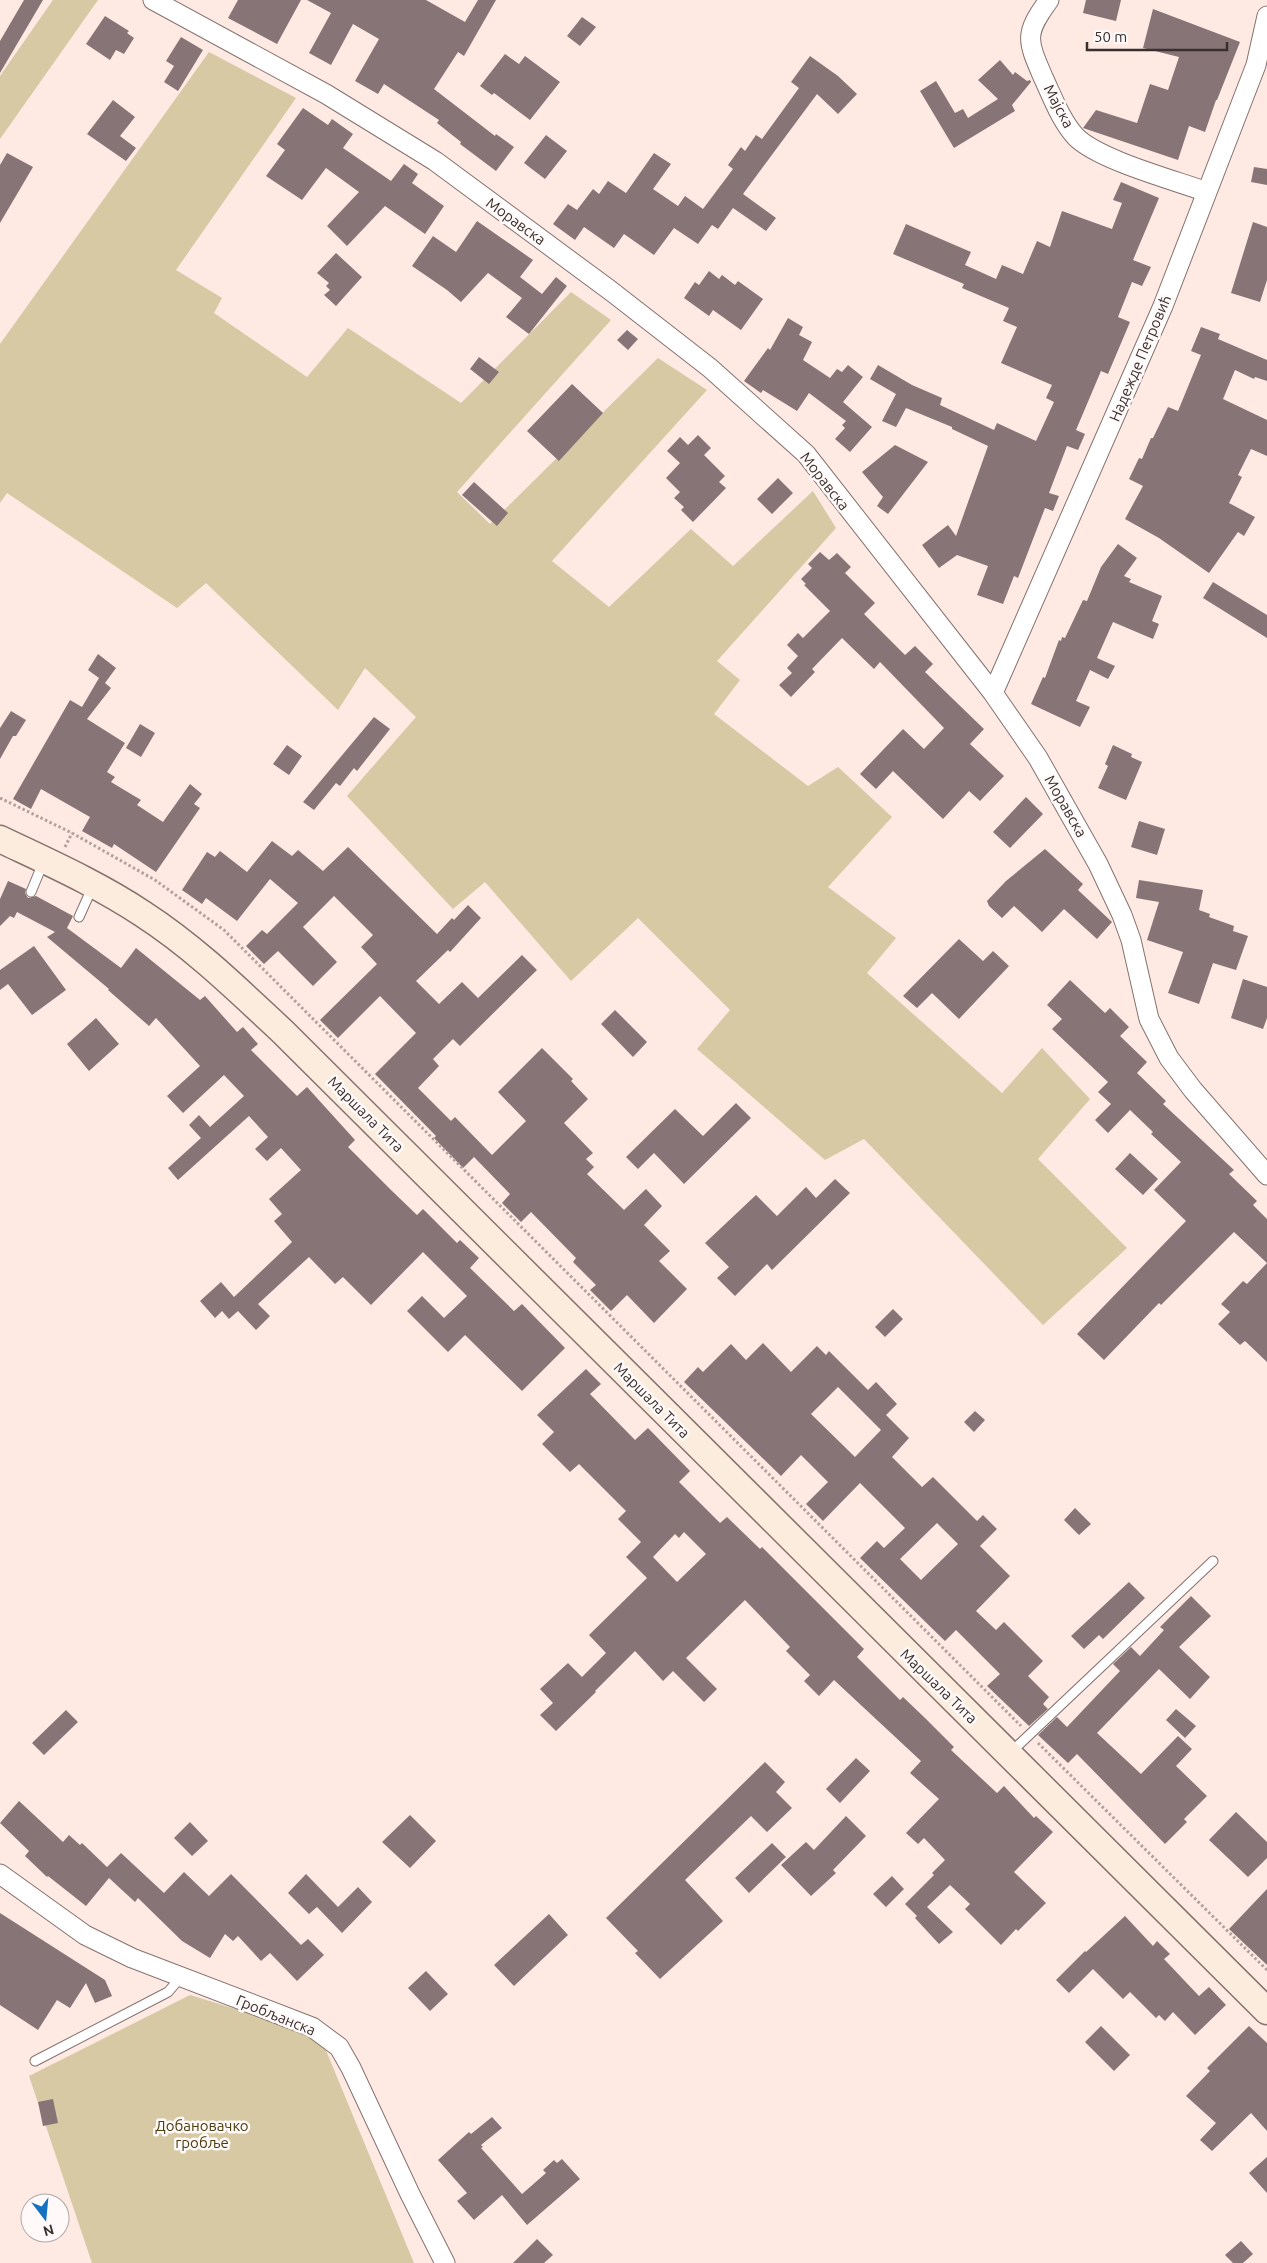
<svg xmlns="http://www.w3.org/2000/svg" width="1267" height="2263" font-family="Ubuntu,sans-serif">
  <style>
    .green { fill: #d7c9a3 }
    .building { fill: #877477; fill-rule: evenodd }
    .lines { fill: none; stroke-linecap: round; stroke-linejoin: round }
    .service-casing { stroke: #85726e; stroke-width: 11 }
    .minor-casing { stroke: #85726e; stroke-width: 21 }
    .secondary-casing { stroke: #85726e; stroke-width: 29 }
    .path { stroke: #b1a19d; stroke-width: 3; stroke-dasharray: 2.5 2.5; stroke-linecap: butt }
    .service { stroke: #fff; stroke-width: 9 }
    .minor { stroke: #fff; stroke-width: 19 }
    .secondary { stroke: #fcecdd; stroke-width: 26 }
    .labels { text-anchor: middle; dominant-baseline: central; stroke-width: 5; stroke-linejoin: round; paint-order: stroke }
    .street-label { font-size: 15px; fill: #38302e; stroke: #fffaf9 }
    .park-label { font-size: 15px; fill: #4b3c0d; stroke: #fffaf9 }
  </style>
  <rect width="100%" height="100%" fill="#fee9e3"/>
  <!-- green -->
  <path class="green" d="M53,0H98L0,139V76Z
    M209,52L296,98L176,270L222,298L214,313L307,377L348,328L461,403L571,292L611,320L457,492L490,524L658,358L707,390L552,561L609,607L691,529L733,566L813,491L836,528L717,661L740,680L714,714L808,786L838,767L892,817L828,887L896,938L867,973L1002,1093L1042,1048L1090,1099L1038,1159L1127,1248L1043,1325L864,1139L825,1160L697,1049L730,1010L638,918L571,981L485,882L453,909L347,796L416,717L365,668L338,710L206,583L177,608L7,493L0,503V344Z
    M190,1995L291,2026L325,2048L414,2263H92L29,2076Z"/>
  <!-- building -->
  <path class="building" d="M24,0H43L0,73V41Z
    M238,0H301L277,44L228,18Z
    M307,0H426L465,22L478,0H496L464,56L458,52L434,89L495,136L496,134L514,147L496,171L460,144L461,142L437,123L439,120L384,84L378,94L355,81L379,39L353,24L331,65L309,53L331,13Z
    M1086,0H1121L1116,21L1083,13Z
    M1153,9L1240,42L1217,100H1216L1205,132L1189,126L1178,160L1083,128L1096,110L1137,123L1150,84L1168,90L1179,57L1143,48Z
    M105,16L129,31L127,33L134,38L124,54L116,50L110,60L86,44Z
    M582,17L596,27L580,46L567,36Z
    M181,37L203,50L178,91L164,82L174,66L166,61Z
    M505,54L519,64L525,56L560,82L530,120L494,93L492,95L480,86Z
    M810,56L838,76L857,94L838,114L817,94L743,194L776,218L766,231L733,208L718,229L712,225L698,244L674,228L654,255L624,234L614,248L584,227L575,240L553,224L568,204L577,210L593,189L599,194L608,181L626,193L654,153L671,164L653,189L678,206L685,196L703,209L733,169L728,165L741,147L745,151L756,135L762,139L799,88L791,82Z
    M1000,60L1013,75L1015,72L1027,81L1030,80L1031,82L1012,105L1015,111L954,148L920,91L936,81L955,113L963,109L968,118L998,99L978,80Z
    M113,100L135,117L120,136L136,148L126,161L87,134Z
    M303,108L328,125L332,119L353,134L343,148L391,181L404,164L418,174L412,183L444,206L425,234L385,206L347,246L327,226L359,192L326,168L302,200L266,176L285,150L277,144Z
    M546,135L567,151L545,179L524,163Z
    M7,153L33,167L0,223V165Z
    M1254,167L1267,169V185L1251,182Z
    M1121,182L1159,198L1133,260L1151,267L1142,286L1132,282L1118,317L1130,322L1108,374L1101,371L1076,430L1085,434L1078,450L1067,446L1049,493L1059,496L1053,511L1045,508L1018,578L1014,576L1003,604L977,595L988,566L957,555L939,568L922,545L948,525L956,536L988,446L952,429V427L906,408L896,427L882,421L896,394L870,379L878,365L912,385L942,398L940,405L994,430L997,423L1036,441L1054,402L1046,398L1052,385L1001,363L1017,327L1003,321L1009,308L962,288L964,284L893,254L906,224L971,252L965,265L996,279L1002,265L1023,274L1037,241L1050,247L1062,211L1112,229L1122,203L1113,200Z
    M477,221L533,260L520,277L542,294L556,277L567,286L529,334L506,317L522,298L488,273L461,302L447,290L412,266L433,236L456,252Z
    M1253,222L1267,227V280L1260,302L1231,293Z
    M336,253L362,277L336,306L324,295L330,290L326,286L329,283L317,273Z
    M709,271L719,279L722,275L735,285L738,281L763,299L741,330L713,310L709,316L684,298L695,282L699,285Z
    M788,318L803,327L799,335L812,342L803,360L830,378L837,369L842,372L848,365L863,377L843,402L872,427L850,452L835,439L845,428L842,425L846,421L809,393L797,411L763,390L761,393L744,381L768,348L770,350Z
    M1201,327L1220,334L1218,339L1267,360V381L1255,377L1254,379L1235,370L1223,399L1267,420V456L1251,449L1238,475L1242,477L1229,503L1255,517L1244,536L1238,532L1209,573L1159,538L1125,519L1143,486L1129,479L1139,458L1142,459L1151,438H1153L1168,407L1178,411L1201,355L1191,351Z
    M627,330L638,339L628,350L617,340Z
    M479,357L499,372L489,384L470,369Z
    M572,384L603,413L559,461L527,431Z
    M698,435L711,448L704,455L725,476L719,482L726,488L693,522L681,510L684,507L674,498L680,492L666,478L680,463L667,451L680,437L688,445Z
    M895,445L928,462L888,514L877,506L883,497L862,472Z
    M778,478L793,493L772,514L757,499Z
    M474,482L508,513L497,526L462,495Z
    M1118,544L1137,558L1124,576L1131,579L1129,582L1162,596L1152,621L1159,624L1153,639L1113,622L1097,658L1115,666L1108,679L1090,670L1076,701L1090,707L1080,727L1031,704L1043,677L1045,678L1059,640L1061,641L1062,637L1065,638L1083,600L1087,601L1101,567Z
    M820,552L829,560L837,553L851,567L845,573L875,603L864,614L905,655L915,646L933,664L925,672L984,729L970,744L1004,776L980,801L969,791L943,819L893,771L876,789L860,774L903,729L924,749L944,728L880,662L874,669L842,638L812,669L815,672L791,697L779,685L792,673L787,668L798,656L787,645L798,633L803,638L830,611L804,585L806,584L801,579L812,568L808,564Z
    M1213,582L1267,615V638L1203,598Z
    M98,654L116,668L105,683L111,688L87,719L125,743L107,772L115,777L111,782L141,800L137,805L163,822L190,784L202,794L194,804L200,808L156,872L114,844L112,848L82,831L90,817L41,789L31,809L13,799L70,700L82,707L99,678L88,670Z
    M11,711L26,720L16,736H13L0,759V728Z
    M374,717L390,729L357,771L354,768L340,786L336,783L314,810L303,802Z
    M140,724L155,733L141,757L126,748Z
    M287,745L302,756L289,775L273,764Z
    M1113,745L1132,754L1131,757L1142,762L1126,800L1098,788L1108,766L1105,764Z
    M1026,797L1043,814L1010,848L993,832Z
    M1139,821L1165,829L1157,855L1131,847Z
    M272,841L292,856L298,850L323,871L348,847L437,934L452,918L454,920L468,905L481,918L450,952L448,950L416,981L439,1004L462,982L478,998L522,955L537,970L460,1046L453,1039L433,1059L439,1066L418,1088L451,1121L455,1117L492,1155L526,1121L498,1092L542,1048L573,1079L571,1081L588,1099L564,1123L593,1153L586,1159L594,1167L587,1174L624,1210L646,1189L662,1206L644,1225L670,1251L659,1261L687,1289L654,1323L627,1295L611,1311L590,1290L596,1285L573,1262L576,1258L531,1212L521,1222L502,1203L510,1194L474,1157L463,1168L434,1138L436,1136L375,1074L416,1033L380,996L338,1038L320,1020L377,964L361,947L373,935L334,896L303,927L337,962L313,986L278,951L264,964L246,946L262,930L267,934L298,903L270,879L237,921L206,898L202,904L182,890L207,852L215,857L220,851L247,872Z
    M1045,849L1083,884L1078,890L1112,922L1097,939L1064,909L1042,932L1014,906L1002,918L989,906L987,901L1006,881Z
    M1139,880L1203,890L1199,910L1210,914L1209,917L1234,926L1233,931L1248,936L1236,970L1213,963L1199,1004L1168,993L1183,952L1147,940L1159,902L1136,898Z
    M8,881L26,889L25,893L28,898L36,896L73,916L67,928L121,968L136,948L200,1000L205,996L237,1032L243,1027L258,1044L251,1050L297,1096L307,1087L355,1140L348,1147L391,1190L417,1215L423,1209L457,1243L460,1240L479,1258L470,1268L514,1311L522,1304L565,1348L522,1391L465,1335L448,1352L407,1311L422,1296L444,1318L467,1296L423,1252L371,1305L343,1277L335,1284L309,1257L258,1304L270,1316L256,1330L238,1311L229,1319L222,1311L215,1318L200,1301L221,1282L234,1297L292,1242L274,1221L282,1214L269,1199L301,1170L281,1148L267,1161L255,1149L268,1137L249,1116L178,1180L168,1168L201,1138L189,1125L199,1115L210,1127L244,1096L224,1075L183,1113L167,1096L200,1066L156,1018L149,1026L108,990L109,989L47,937L55,932L17,912L14,918L10,916L0,926V899Z
    M959,939L983,961L993,951L1009,966L959,1019L932,993L917,1008L903,996Z
    M34,946L66,990L32,1015L8,984L0,990V970Z
    M1243,979L1267,987V1018L1263,1029L1231,1018Z
    M1070,980L1105,1013L1110,1008L1129,1027L1120,1036L1147,1062L1137,1073L1166,1101L1163,1104L1234,1170L1229,1174L1257,1201L1253,1205L1267,1219V1263L1234,1232L1161,1305L1159,1303L1104,1360L1077,1334L1186,1221L1154,1190L1181,1162L1151,1134L1153,1132L1130,1110L1108,1133L1095,1120L1111,1104L1098,1092L1108,1082L1052,1029L1062,1019L1047,1005Z
    M615,1010L647,1042L633,1057L601,1024Z
    M96,1018L119,1044L89,1071L67,1044Z
    M736,1103L751,1118L684,1184L654,1153L638,1169L626,1157L675,1109L703,1136Z
    M1130,1153L1158,1179L1143,1195L1115,1169Z
    M835,1179L850,1193L772,1270L767,1264L735,1296L717,1278L729,1267L705,1243L756,1195L777,1216L806,1187L816,1198Z
    M1267,1263V1362L1245,1341L1240,1345L1218,1324L1230,1312L1221,1304L1243,1281L1247,1284Z
    M893,1309L903,1319L885,1337L875,1327Z
    M763,1343L791,1372L817,1346L826,1355L829,1351L868,1390L876,1382L897,1404L886,1415L909,1438L892,1457L922,1487L933,1477L977,1521L983,1515L997,1529L980,1546L1010,1576L976,1611L996,1630L1004,1622L1043,1661L1028,1676L1049,1697L1043,1704L1048,1709L1029,1726L987,1686L1000,1674L956,1630L945,1641L860,1558L877,1541L884,1548L905,1528L860,1483L823,1521L806,1504L828,1482L801,1455L781,1476L684,1382L698,1367L703,1372L731,1344L746,1360ZM838,1387L881,1430L855,1457L811,1414ZM937,1523L958,1544L921,1580L900,1559Z
    M586,1369L601,1384L590,1394L635,1440L648,1428L690,1471L679,1482L720,1523L727,1517L760,1549L762,1547L864,1649L857,1657L900,1700L903,1697L925,1718L954,1747L951,1750L997,1793L1004,1786L1034,1818L1036,1816L1053,1832L1014,1872L1046,1903L1018,1931L1016,1929L1001,1945L965,1909L970,1904L950,1885L927,1907L953,1932L939,1944L915,1918L917,1916L905,1904L934,1875L932,1873L945,1860L924,1838L918,1844L906,1833L939,1799L910,1773L921,1761L834,1680L819,1696L804,1681L810,1675L786,1651L790,1647L745,1600L686,1658L717,1689L704,1702L673,1671L663,1681L635,1651L595,1691L596,1692L556,1731L540,1715L553,1703L540,1689L568,1663L582,1677L606,1653L589,1635L647,1578L626,1557L641,1542L618,1519L626,1511L579,1464L570,1472L542,1444L554,1432L537,1415ZM684,1532L706,1554L677,1582L653,1557L675,1534L679,1538Z
    M975,1411L985,1420L974,1432L964,1422Z
    M1075,1508L1091,1524L1079,1535L1064,1520Z
    M1129,1582L1145,1598L1103,1639L1099,1635L1084,1649L1071,1636Z
    M1191,1596L1211,1616L1179,1647L1210,1677L1190,1699L1159,1669L1097,1733L1141,1774L1178,1736L1192,1749L1176,1766L1207,1796L1184,1819L1187,1822L1165,1844L1077,1754L1068,1763L1038,1735L1057,1717L1067,1727L1120,1671L1113,1664L1131,1647L1140,1656L1164,1630L1160,1627Z
    M1176,1709L1196,1726L1185,1738L1166,1720Z
    M66,1710L78,1722L44,1755L32,1743Z
    M856,1758L870,1771L840,1803L826,1789Z
    M765,1762L785,1782L776,1792L792,1808L767,1832L751,1816L685,1880L723,1921L660,1979L635,1953L638,1951L606,1918Z
    M19,1801L63,1842L69,1835L80,1845L82,1843L107,1867L121,1853L164,1893L184,1872L209,1896L231,1874L301,1945L308,1939L324,1955L297,1981L270,1953L261,1961L238,1936L233,1941L225,1934L210,1958L182,1941L138,1898L135,1902L109,1878L86,1906L48,1876L47,1877L25,1856L29,1851L0,1823Z
    M1236,1812L1267,1842V1858L1248,1877L1209,1840Z
    M410,1815L436,1841L410,1868L382,1842Z
    M846,1816L866,1836L833,1870L836,1873L811,1896L781,1865L806,1842L814,1850Z
    M190,1822L208,1841L192,1856L174,1838Z
    M772,1843L786,1857L749,1893L735,1878Z
    M306,1874L338,1907L358,1887L372,1902L342,1933L317,1907L309,1914L288,1893Z
    M892,1876L904,1889L886,1907L873,1894Z
    M1267,1889V1965L1229,1929Z
    M0,1913L105,1980L112,1996L95,2003L86,1983L70,2008L57,2000L38,2030L0,2005Z
    M549,1914L568,1935L514,1986L494,1965Z
    M1125,1916L1153,1946L1157,1941L1170,1954L1164,1959L1199,1996L1209,1987L1226,2005L1195,2035L1173,2012L1165,2021L1159,2015L1156,2018L1130,1992L1123,1999L1093,1969L1069,1993L1056,1980L1085,1951L1086,1952Z
    M426,1971L448,1994L430,2011L408,1988Z
    M1101,2026L1130,2055L1114,2071L1085,2042Z
    M1249,2026L1267,2043V2131L1251,2113L1212,2151L1200,2140L1216,2123L1186,2096L1210,2071L1207,2068Z
    M53,2099L58,2123L43,2126L38,2102Z
    M492,2117L502,2128L481,2145L483,2147L481,2148L522,2194L546,2173L543,2170L554,2160L557,2163L562,2159L580,2179L527,2225L502,2195L474,2220L457,2201L467,2193L438,2160L469,2132L471,2134Z
    M1267,2157V2193L1249,2173Z
    M537,2239L553,2255L544,2263H513Z
    M1241,2241L1253,2254L1243,2263H1233L1225,2255Z"/>
  <g class="lines">
    <!-- service casing -->
    <g class="service-casing">
      <path id="service" d="M31,892L43,863
        M79,917L92,888
        M1010,1753L1213,1561
        M35,2061L168,1992L181,1977"/>
    </g>
    <!-- minor casing -->
    <g class="minor-casing">
      <path id="minor" d="M153,0L326,94L435,161L611,291L710,368L806,454L993,693L1038,758L1098,864L1122,915L1131,940L1149,1019L1169,1058L1193,1090L1267,1175
        M1049,0C1024,34 1027,40 1043,77C1052,96 1061,121 1076,137C1099,160 1174,180 1207,192
        M993,693L1163,306L1256,65L1267,16
        M0,1874L85,1935L132,1958L312,2027L339,2047L351,2068L410,2194L445,2263"/>
    </g>
    <!-- secondary casing -->
    <g class="secondary-casing">
      <path id="secondary" d="M0,839C48,862 98,884 143,914C194,947 238,990 283,1032L1267,2011"/>
    </g>
    <!-- path -->
    <path class="path" d="M0,798L72,833L155,880L224,930L1021,1726
      M65,847L72,833
      M1038,1743L1267,1970"/>
    <!-- service -->
    <use href="#service" class="service"/>
    <!-- minor -->
    <use href="#minor" class="minor"/>
    <!-- secondary -->
    <use href="#secondary" class="secondary"/>
  </g>
  <g class="labels">
    <!-- street labels -->
    <g class="street-label">
      <text transform="translate(1059 106) rotate(62)">Мајска</text>
      <text transform="translate(516 221) rotate(36)">Моравска</text>
      <text transform="translate(1140 358) rotate(-67)">Надежде Петровић</text>
      <text transform="translate(825 481) rotate(52)">Моравска</text>
      <text transform="translate(1066 806) rotate(60)">Моравска</text>
      <text transform="translate(366 1114) rotate(45)">Маршала Тита</text>
      <text transform="translate(652 1400) rotate(45)">Маршала Тита</text>
      <text transform="translate(939 1686) rotate(44)">Маршала Тита</text>
      <text transform="translate(276 2015) rotate(22)">Гробљанска</text>
    </g>
    <!-- park labels -->
    <g class="park-label">
      <text x="202" y="2125">Добановачко<tspan x="202" dy="17">гробље</tspan></text>
    </g>
  </g>
  <!-- north arrow -->
  <g transform="translate(45 2218) rotate(164)"><circle r="24" fill="#fffaf9" stroke="#afa9a8"/>
  <path d="M0-4L9 19L0 12L-9 19Z" fill="#1472be"/>
  <text y="-8" font-size="14" font-weight="bold" text-anchor="middle" fill="#38302e">N</text>
  </g>
  <!-- scale -->
  <path d="M1087 42v8h140v-8" fill="none" stroke="#38302e" stroke-width="2.5"/>
  <text x="1094" y="42" font-size="15" fill="#38302e" stroke="#fffaf9" stroke-width="4" paint-order="stroke">50 m</text>
</svg>
